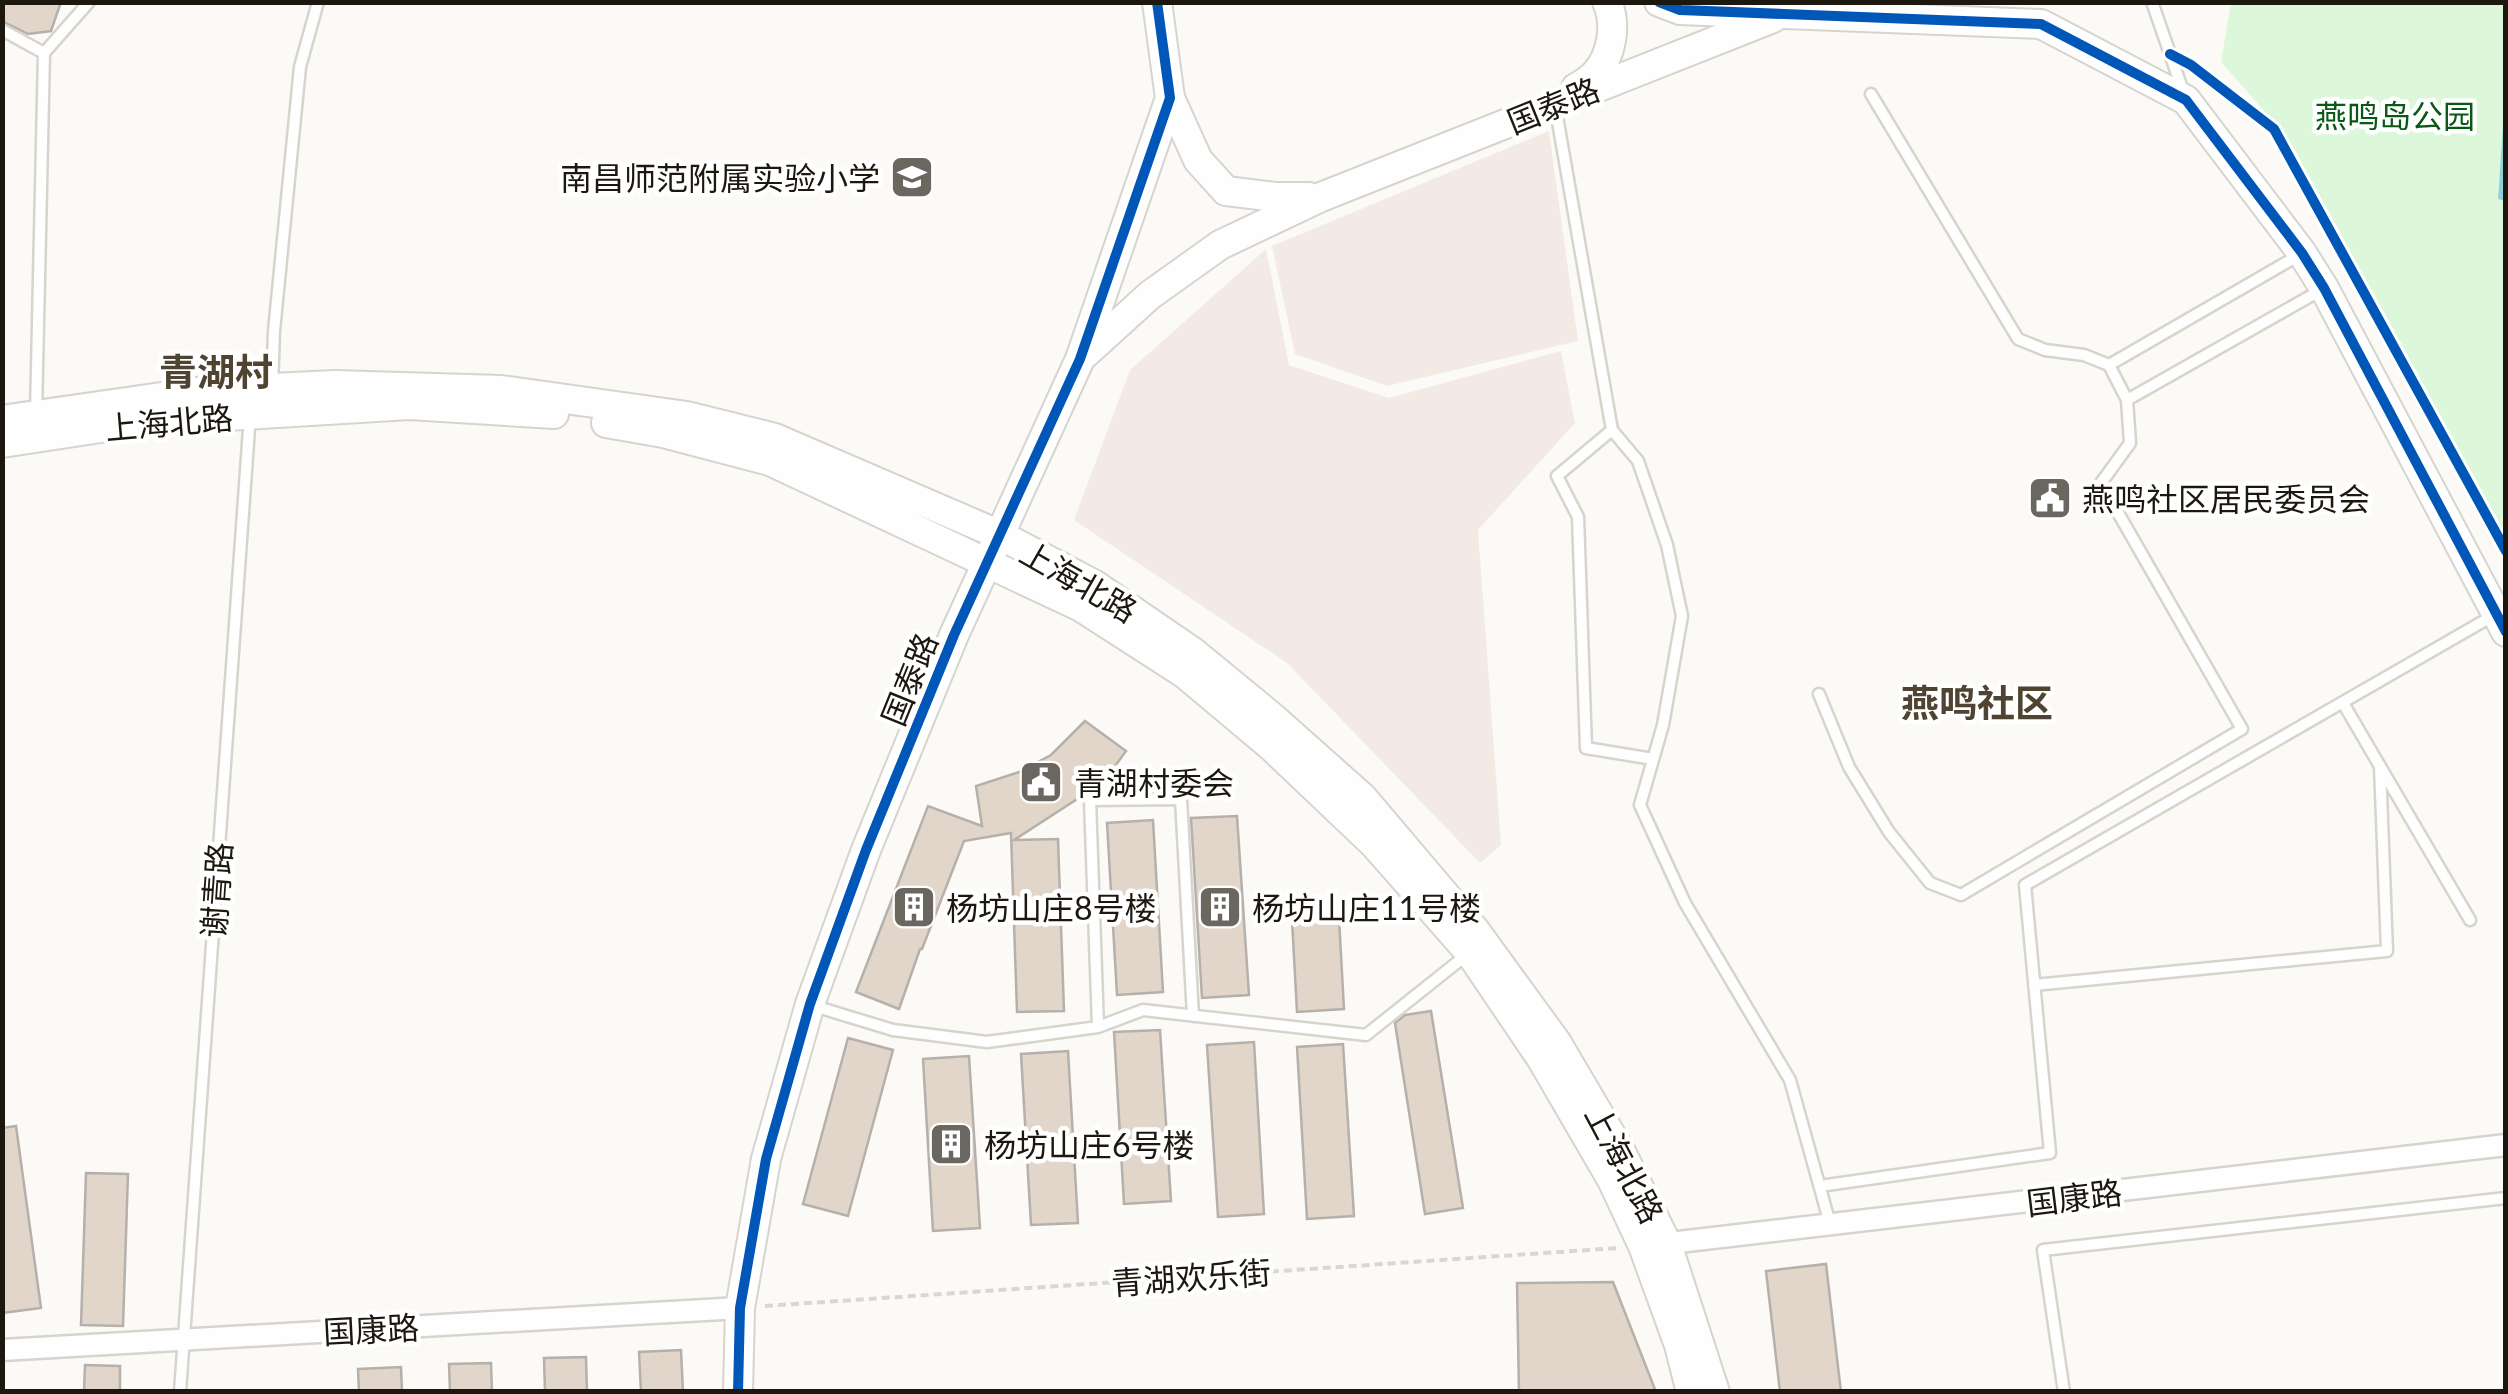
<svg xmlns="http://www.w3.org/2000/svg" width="2508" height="1394" font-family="Lato,'Noto Sans SC',sans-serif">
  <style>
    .commercial { fill: #f3eae5 }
    .green { fill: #ddf7db }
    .water { fill: #90d1dc }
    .building { fill: #e2d5ca; stroke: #b5b0ac; stroke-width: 2.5 }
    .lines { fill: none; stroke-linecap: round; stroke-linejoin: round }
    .lane-casing { stroke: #d7d4ce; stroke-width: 15 }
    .street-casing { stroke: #d7d4ce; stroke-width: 25 }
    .secondary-casing { stroke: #d7d4ce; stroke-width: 32 }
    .path { stroke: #d8d7d6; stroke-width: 4; stroke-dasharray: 8 5; stroke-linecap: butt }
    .lane { stroke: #fffefe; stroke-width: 10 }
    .street { stroke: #fffefe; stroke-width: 20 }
    .secondary { stroke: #fffefe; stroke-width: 28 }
    .cycleway-casing { stroke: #fff; stroke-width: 16 }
    .cycleway { stroke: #0057b8; stroke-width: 10 }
    .labels { text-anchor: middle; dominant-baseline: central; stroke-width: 9; stroke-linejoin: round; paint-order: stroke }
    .street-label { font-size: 32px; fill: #1c180f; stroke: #fff }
    .park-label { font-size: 32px; fill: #095916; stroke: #fff }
    .poi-label { font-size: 32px; fill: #1c180f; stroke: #fff; text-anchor: start }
    .quarter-label { font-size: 38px; font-weight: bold; fill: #4e4431; stroke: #fff }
  </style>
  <rect width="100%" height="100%" fill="#fcfaf7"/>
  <!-- commercial -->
  <path class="commercial" d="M1549,131L1578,341L1387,386L1295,354L1272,246Z
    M1266,249L1289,365L1389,398L1561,351L1575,423L1478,530L1501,845L1480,863L1287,663L1074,520L1130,370Z"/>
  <!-- green -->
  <path class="green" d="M2231,3H2505V96L2498,198L2506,201L2505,544L2275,123L2221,62Z"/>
  <!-- water -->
  <path class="water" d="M2505,96V201L2498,199Z"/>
  <!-- building -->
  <path class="building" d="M2,2H61L51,31L28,34L2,21Z
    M1085,721L1126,751L1113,769L1088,792L1014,840L1058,839L1064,1011L1017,1012L1011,833L964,841L922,949H920L899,1009L856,992L928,806L982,826L976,786L1019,772L1051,755Z
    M1237,816L1249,995L1202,998L1191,818Z
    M1153,820L1163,992L1117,995L1107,823Z
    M1338,900L1344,1009L1297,1012L1291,902Z
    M1431,1011L1463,1208L1425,1214L1395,1023L1405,1015Z
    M1160,1030L1171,1201L1124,1204L1114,1032Z
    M848,1038L893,1050L848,1216L803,1204Z
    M1254,1042L1264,1214L1218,1217L1207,1045Z
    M1343,1044L1354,1216L1307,1219L1297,1047Z
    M1068,1051L1078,1223L1031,1225L1021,1054Z
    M969,1056L980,1228L933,1231L923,1059Z
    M16,1126L41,1308L2,1313V1128Z
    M86,1173L128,1174L123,1326L81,1325Z
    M1826,1264L1841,1392H1780L1766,1271Z
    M1613,1282L1656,1392H1519L1517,1283Z
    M681,1350L683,1392H641L639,1352Z
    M586,1357L587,1392H545L544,1358Z
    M491,1363L492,1392H450L449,1364Z
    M85,1365L120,1366V1392H84Z
    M401,1367L402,1392H359L358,1369Z"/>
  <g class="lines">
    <!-- lane casing -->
    <g class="lane-casing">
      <path id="lane" d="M2152,2L2184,94
        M2,30L44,53L89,2
        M1871,94L2018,339L2045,350L2084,355L2109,365L2301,254
        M1555,105L1612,430L1638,461L1667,545L1682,616L1663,725L1640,805L1685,903L1790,1080L1830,1224
        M2109,365L2127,400
        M272,387L274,331L300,67L318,2
        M36,414L44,53
        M1612,430L1557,476L1578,517L1586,748L1653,759
        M1819,694L1849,767L1889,832L1930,883L1961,895L2242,729L2101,483L2130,443L2127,400L2323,289
        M2343,703L2470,920
        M2034,985L2387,951L2380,766
        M814,1006L893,1030L987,1042L1098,1027L1143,1010L1366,1035L1469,953
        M1098,1027L1090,800L1181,799L1193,1016
        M1820,1186L2050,1153L2025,885L2496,614
        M180,1392L250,415
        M2064,1392L2043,1250L2506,1198"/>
    </g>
    <!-- street casing -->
    <g class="street-casing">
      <path id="street" d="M1653,1245L2506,1145
        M2,1350L740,1308"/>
    </g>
    <!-- secondary casing -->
    <g class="secondary-casing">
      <path id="secondary" d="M1659,2L1680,10L2041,24L2186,100L2302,253L2324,288L2506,632
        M1576,88C1583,84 1591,79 1596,73C1612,55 1617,24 1607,2
        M1170,98L1198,160L1226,191L1275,197H1309
        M1085,354L1150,295L1220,245L1321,197L1773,18
        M2,420L203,391L335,385L501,390L687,416L775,438L1000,535L1095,585L1193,652L1272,717L1363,798L1474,929L1557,1043L1620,1150L1667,1244L1715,1392
        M606,423L663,433L770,461L1081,607L1185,674L1272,747L1374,844L1470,953L1541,1058L1612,1180L1643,1246L1679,1345L1691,1392
        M2,443L147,421L409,405L554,414
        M738,1392L740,1308L766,1159L810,1004L866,850L954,635L1080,359L1170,98L1157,2"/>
    </g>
    <!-- path -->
    <path class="path" d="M765,1306L1618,1248"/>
    <!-- lane -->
    <use href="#lane" class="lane"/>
    <!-- street -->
    <use href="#street" class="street"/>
    <!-- secondary -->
    <use href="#secondary" class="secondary"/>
    <!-- cycleway casing -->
    <g class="cycleway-casing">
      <path id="cycleway" d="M1659,2L1680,10L2041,24L2186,100L2302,253L2324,288L2506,632
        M2170,54L2191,65L2274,129L2506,551
        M738,1392L740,1308L766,1159L810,1004L866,850L954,635L1080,359L1170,98L1157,2"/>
    </g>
    <!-- cycleway -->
    <use href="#cycleway" class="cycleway"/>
  </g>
  <!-- icons -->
  <defs>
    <g id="school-square" transform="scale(2.25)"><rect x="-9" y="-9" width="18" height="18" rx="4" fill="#6a6760" stroke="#fff"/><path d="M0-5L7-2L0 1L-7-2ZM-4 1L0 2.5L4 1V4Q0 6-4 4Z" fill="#fff"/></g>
    <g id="civic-square" transform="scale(2.25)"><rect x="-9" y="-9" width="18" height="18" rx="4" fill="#6a6760" stroke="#fff"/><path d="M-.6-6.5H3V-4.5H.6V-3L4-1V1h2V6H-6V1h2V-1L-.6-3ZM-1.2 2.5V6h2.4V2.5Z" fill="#fff"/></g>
    <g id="building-square" transform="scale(2.25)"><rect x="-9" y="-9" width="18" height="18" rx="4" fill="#6a6760" stroke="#fff"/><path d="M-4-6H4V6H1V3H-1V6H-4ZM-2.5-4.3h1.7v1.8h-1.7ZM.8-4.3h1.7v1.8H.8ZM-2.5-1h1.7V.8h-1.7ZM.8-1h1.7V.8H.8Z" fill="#fff"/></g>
  </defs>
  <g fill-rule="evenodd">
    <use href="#school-square" x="912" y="177"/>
    <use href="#civic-square" x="2050" y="498"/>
    <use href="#civic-square" x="1041" y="782"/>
    <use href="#building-square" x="914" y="907"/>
    <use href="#building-square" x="1220" y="907"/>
    <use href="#building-square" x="951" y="1144"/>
  </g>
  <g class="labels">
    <!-- street labels -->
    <g class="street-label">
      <text transform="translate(1553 105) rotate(-22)">国泰路</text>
      <text transform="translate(169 422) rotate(-5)">上海北路</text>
      <text transform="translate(1079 581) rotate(30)">上海北路</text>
      <text transform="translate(909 679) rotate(-68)">国泰路</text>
      <text transform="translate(216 890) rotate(-86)">谢青路</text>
      <text transform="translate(1625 1164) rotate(62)">上海北路</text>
      <text transform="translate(2074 1197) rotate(-7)">国康路</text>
      <text transform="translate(1191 1277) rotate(-4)">青湖欢乐街</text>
      <text transform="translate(371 1329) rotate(-3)">国康路</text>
    </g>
    <!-- park labels -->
    <g class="park-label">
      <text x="2395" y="115">燕鸣岛公园</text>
    </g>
    <!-- poi labels -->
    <g class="poi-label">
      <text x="880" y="177" text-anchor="end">南昌师范附属实验小学</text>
      <text x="2082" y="498">燕鸣社区居民委员会</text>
      <text x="1074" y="782">青湖村委会</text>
      <text x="946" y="907">杨坊山庄8号楼</text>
      <text x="1252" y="907">杨坊山庄11号楼</text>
      <text x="984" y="1144">杨坊山庄6号楼</text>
    </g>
    <!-- quarter labels -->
    <g class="quarter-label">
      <text x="216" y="371">青湖村</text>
      <text x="1977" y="702">燕鸣社区</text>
    </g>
  </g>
  <!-- border -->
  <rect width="2508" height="1394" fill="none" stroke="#1c180f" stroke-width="10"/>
</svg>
